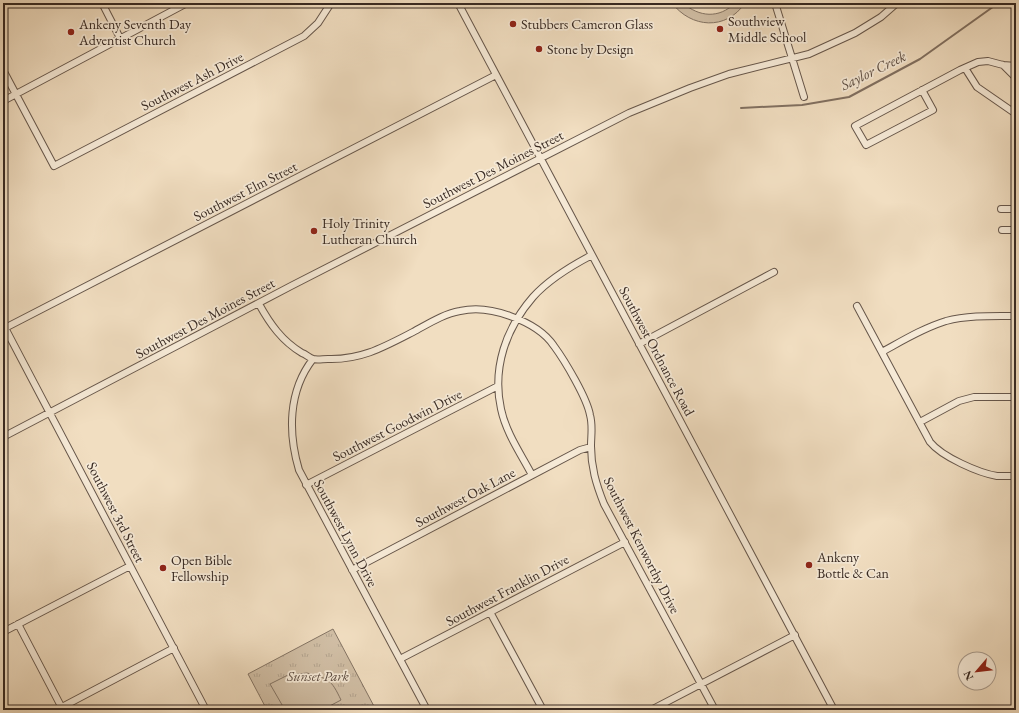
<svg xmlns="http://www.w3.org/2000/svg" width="1019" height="713" font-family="'EB Garamond',serif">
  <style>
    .grass { fill: url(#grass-tufts); stroke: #847464 }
    .garden { fill: #d1bfa6; stroke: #847464 }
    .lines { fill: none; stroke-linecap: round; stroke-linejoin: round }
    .stream { stroke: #817061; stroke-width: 2 }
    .minor-casing { stroke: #66564a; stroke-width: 8 }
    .minor { stroke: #f6ead7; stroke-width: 6 }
    .poi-dot { fill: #8f2418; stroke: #f6ead7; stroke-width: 1.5 }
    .labels { text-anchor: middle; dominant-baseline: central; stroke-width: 3.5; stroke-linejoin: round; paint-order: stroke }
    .poi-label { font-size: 14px; fill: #372922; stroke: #f6ead7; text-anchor: start }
    .street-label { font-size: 14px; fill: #372922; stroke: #f6ead7 }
    .park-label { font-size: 14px; font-style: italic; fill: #5e4e43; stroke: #f6ead7 }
    .water-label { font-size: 15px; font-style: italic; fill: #5c4d42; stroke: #f6ead7 }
  </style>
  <defs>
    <pattern id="grass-tufts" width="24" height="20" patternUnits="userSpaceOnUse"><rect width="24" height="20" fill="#d1bfa6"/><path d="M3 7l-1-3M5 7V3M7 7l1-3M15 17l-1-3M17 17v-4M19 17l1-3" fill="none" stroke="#b4a48f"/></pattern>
  </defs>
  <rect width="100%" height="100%" fill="#f1dec1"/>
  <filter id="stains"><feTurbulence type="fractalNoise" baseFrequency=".005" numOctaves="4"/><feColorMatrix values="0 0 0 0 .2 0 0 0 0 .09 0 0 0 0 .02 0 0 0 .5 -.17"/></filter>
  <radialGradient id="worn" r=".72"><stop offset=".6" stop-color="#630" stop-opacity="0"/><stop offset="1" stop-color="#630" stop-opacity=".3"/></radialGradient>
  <!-- grass -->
  <path class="grass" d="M333,629L376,710H267L248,674Z"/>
  <!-- garden -->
  <path class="garden" d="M672,3H683C699,17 719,19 735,3H745C726,31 691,28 672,3Z
    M307,673C329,679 331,679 341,700L322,710H285L270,684L288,675Z"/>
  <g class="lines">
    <!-- stream -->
    <path class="stream" d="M741,108L802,105L849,97L920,59L997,4"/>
    <!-- minor casing -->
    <g class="minor-casing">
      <path id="minor" d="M102,3L120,38
        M458,3L834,710
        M775,3L804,97
        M1003,65L1015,77
        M965,68L977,87L1016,114
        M3,70L54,166L304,36L318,23L331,3
        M922,90L933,110L866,145L855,126L960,70L978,62L988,61L1003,65L1016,66
        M3,101L187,3
        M1001,209H1016
        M1002,230H1016
        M259,304C270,324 282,341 302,353C306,354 309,358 313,359C317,360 323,359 328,359C361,360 384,347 413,332C428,324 443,314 460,311C477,307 494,310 510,316C527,322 544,331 554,346C565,361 587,398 590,415C593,426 591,435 591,446C591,467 596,484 604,504L715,710
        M857,306L930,442C942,457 979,473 997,476C1003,476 1010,476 1016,476
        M3,324L206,710
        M5,328L496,75
        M639,344L774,272
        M882,352C902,341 923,328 946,321C968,315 993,316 1016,316
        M313,359C288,391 288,433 299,470L427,710
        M920,422L959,401L974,397H1016
        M3,437L291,286L629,113L690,88L729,74L809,54L855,33L881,17L897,3
        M532,475C521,454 506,433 501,409C492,368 506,328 533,297C549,279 571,266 592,255
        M306,485L498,386
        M352,570L580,450L591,447
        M490,612L543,710
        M18,624L63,710
        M3,632L130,566
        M400,659L625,542
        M62,707L174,648
        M651,710L795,635"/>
    </g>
    <!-- minor -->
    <use href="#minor" class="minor"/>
  </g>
  <!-- markers -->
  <g class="poi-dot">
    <circle cx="513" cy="24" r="4"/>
    <circle cx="720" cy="29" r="4"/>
    <circle cx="71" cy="32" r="4"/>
    <circle cx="539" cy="49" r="4"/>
    <circle cx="314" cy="231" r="4"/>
    <circle cx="809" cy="565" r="4"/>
    <circle cx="163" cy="568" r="4"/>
  </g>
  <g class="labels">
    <!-- poi labels -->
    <g class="poi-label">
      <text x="728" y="21">Southview<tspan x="728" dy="16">Middle School</tspan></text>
      <text x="79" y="24">Ankeny Seventh Day<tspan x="79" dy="16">Adventist Church</tspan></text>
      <text x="521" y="24">Stubbers Cameron Glass</text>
      <text x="547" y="49">Stone by Design</text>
      <text x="322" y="223">Holy Trinity<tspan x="322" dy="16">Lutheran Church</tspan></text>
      <text x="817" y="557">Ankeny<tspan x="817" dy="16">Bottle &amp; Can</tspan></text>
      <text x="171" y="560">Open Bible<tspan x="171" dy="16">Fellowship</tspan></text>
    </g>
    <!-- street labels -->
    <g class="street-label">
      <text transform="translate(192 81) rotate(-27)">Southwest Ash Drive</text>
      <text transform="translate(493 169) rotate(-27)">Southwest Des Moines Street</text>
      <text transform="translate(245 191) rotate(-27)">Southwest Elm Street</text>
      <text transform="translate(205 318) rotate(-28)">Southwest Des Moines Street</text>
      <text transform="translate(657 351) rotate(62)">Southwest Ordnance Road</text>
      <text transform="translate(397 425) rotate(-27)">Southwest Goodwin Drive</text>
      <text transform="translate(465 497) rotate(-28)">Southwest Oak Lane</text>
      <text transform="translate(116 512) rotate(63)">Southwest 3rd Street</text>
      <text transform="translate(346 533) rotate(62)">Southwest Lynn Drive</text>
      <text transform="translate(642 545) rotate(63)">Southwest Kenworthy Drive</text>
      <text transform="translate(507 590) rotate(-28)">Southwest Franklin Drive</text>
    </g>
    <!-- park labels -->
    <g class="park-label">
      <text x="318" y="676">Sunset Park</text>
    </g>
    <!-- water labels -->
    <g class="water-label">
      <text transform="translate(873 70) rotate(-26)">Saylor Creek</text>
    </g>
  </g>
  <!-- margin -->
  <rect width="1019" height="713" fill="none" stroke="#f1dec1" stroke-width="16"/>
  <rect x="4" y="4" width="1011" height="705" fill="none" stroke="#372922" stroke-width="2"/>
  <rect x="8" y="8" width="1003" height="697" fill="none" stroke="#372922"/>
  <!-- north arrow -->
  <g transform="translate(977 671) rotate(242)"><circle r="19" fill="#f6ead7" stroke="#aa9d8f"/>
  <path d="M0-3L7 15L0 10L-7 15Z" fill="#8f2418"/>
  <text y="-6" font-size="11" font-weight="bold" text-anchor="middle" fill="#372922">N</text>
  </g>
  <rect width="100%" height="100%" filter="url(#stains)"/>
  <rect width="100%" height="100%" fill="url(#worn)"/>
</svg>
